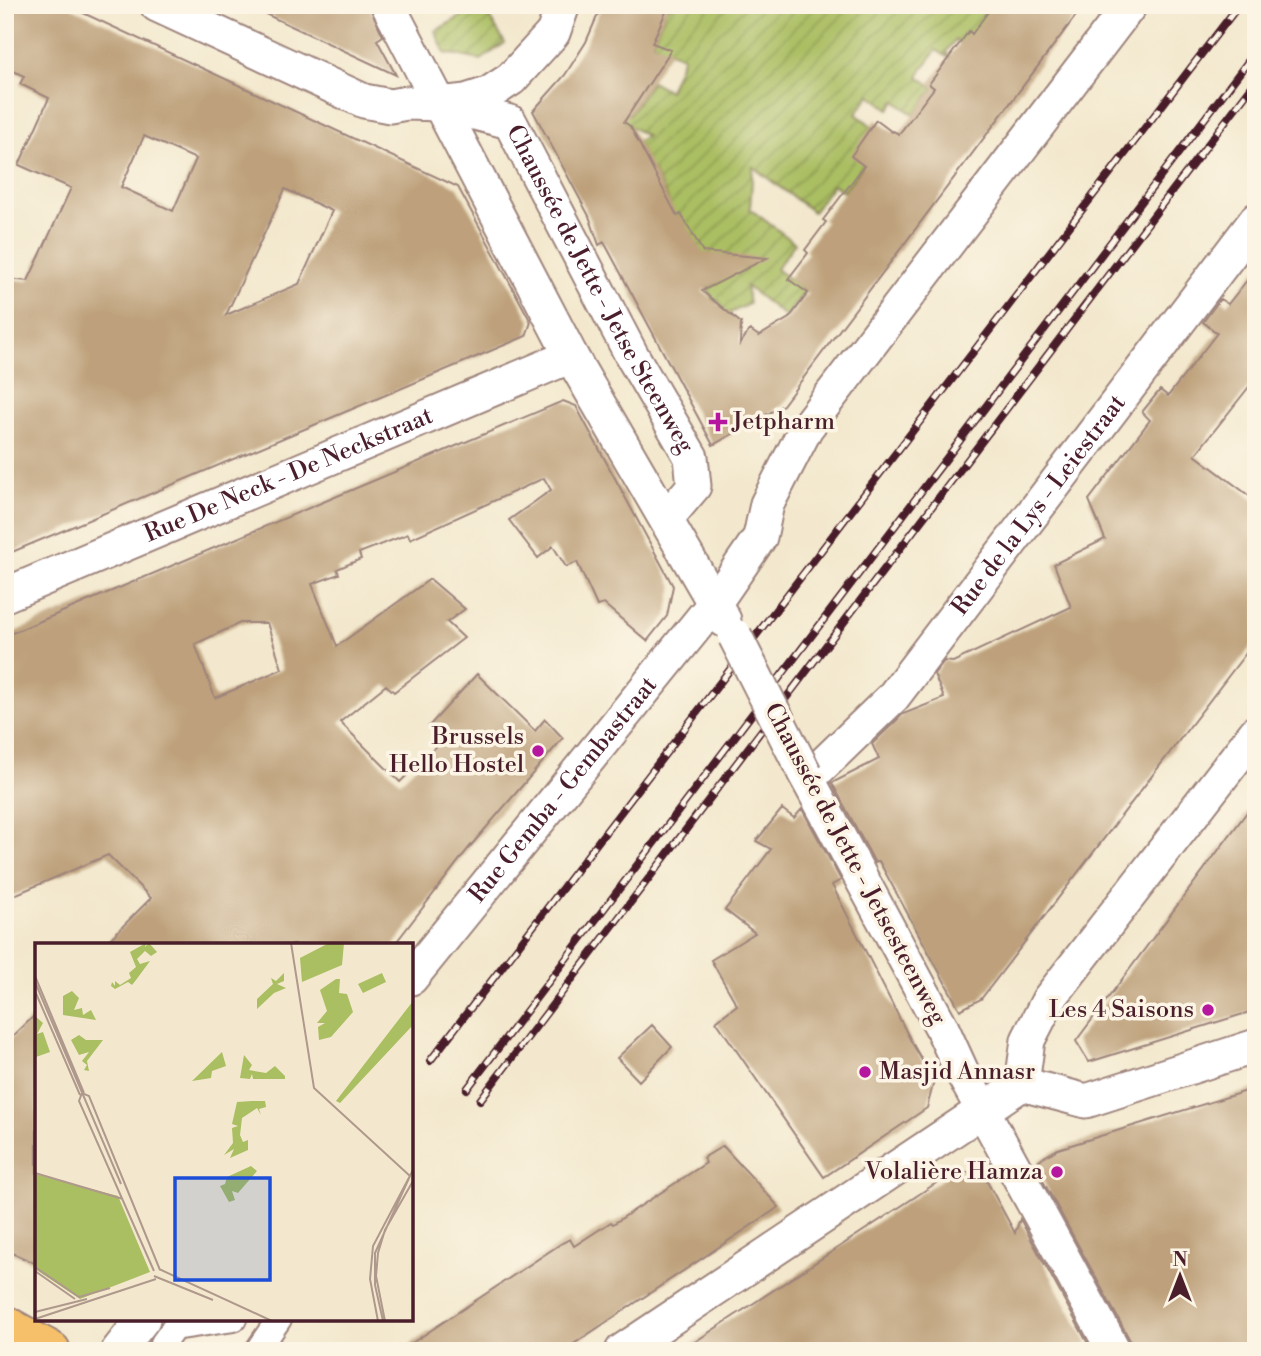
<svg xmlns="http://www.w3.org/2000/svg" width="1261" height="1356" font-family="'Libre Bodoni',serif">
  <style>
    .garden { fill: url(#garden-furrows); stroke: #7a6e46; stroke-width: 2 }
    .building { fill: #bea17c; fill-rule: evenodd }
    .lines { fill: none; stroke-linecap: round; stroke-linejoin: round }
    .pedestrian-casing { stroke: #9e847c; stroke-width: 28 }
    .minor-casing { stroke: #9e847c; stroke-width: 37 }
    .primary-casing { stroke: #9e847c; stroke-width: 42 }
    .pedestrian { stroke: #fff; stroke-width: 24 }
    .minor { stroke: #fff; stroke-width: 33 }
    .primary { stroke: #f6c06b; stroke-width: 38 }
    .rail-casing { stroke: #4a1f2b; stroke-width: 8 }
    .rail { stroke: #fcf5e5; stroke-width: 5; stroke-dasharray: 16; stroke-linecap: butt }
    .minor-bridge-casing { stroke: #9e847c; stroke-width: 37; stroke-linecap: butt }
    .minor-bridge { stroke: #fff; stroke-width: 33 }
    .poi-dot { fill: #b5179e; stroke: #fcf5e5; stroke-width: 2.5 }
    .labels { text-anchor: middle; dominant-baseline: central; stroke-width: 7; stroke-linejoin: round; paint-order: stroke }
    .street-label { font-size: 24px; fill: #4a1f2b; stroke: #fcf5e5 }
    .poi-label { font-size: 24px; fill: #4a1f2b; stroke: #fcf5e5; text-anchor: end }
    .inset-road { fill: none; stroke: #af988c; stroke-width: 2 }
    .view { fill: #1d4ed8; fill-opacity: 0.15; stroke: #1d4ed8; stroke-width: 3.5 }
    .inset-edge { fill: none; stroke: #4a1f2b; stroke-width: 3.5 }
  </style>
  <defs>
    <pattern id="garden-furrows" width="10" height="10" patternUnits="userSpaceOnUse" patternTransform="scale(1.75)"><rect width="10" height="10" fill="#aabe62"/><path d="M-1 1l2-2M0 10L10 0M9 11l2-2" fill="none" stroke="#8c9a51"/></pattern>
  </defs>
  <rect width="100%" height="100%" fill="#fcf5e5"/>
  <filter id="ink" filterUnits="userSpaceOnUse"><feTurbulence type="fractalNoise" baseFrequency=".0143" numOctaves="2"/><feDisplacementMap in="SourceGraphic" scale="14" xChannelSelector="R" yChannelSelector="G"/><feConvolveMatrix kernelMatrix="1 2 1 2 8 2 1 2 1" color-interpolation-filters="sRGB"/></filter>
  <filter id="wash" filterUnits="userSpaceOnUse"><feTurbulence type="fractalNoise" baseFrequency=".00686" numOctaves="4" result="noise"/><feDisplacementMap in="SourceGraphic" scale="28" xChannelSelector="R" yChannelSelector="G"/><feGaussianBlur stdDeviation="1.57" result="paint"/><feColorMatrix in="noise" values="0 0 0 0 0 0 0 0 0 0 0 0 0 0 0 0 0 1.4 0 .05"/><feComposite in="paint" operator="in"/></filter>
  <g filter="url(#wash)">
    <rect width="100%" height="100%" fill="#f3e8cd"/>
    <!-- garden -->
    <path class="garden" d="M482,5L505,43L481,60L445,53L435,31Z
      M673,5H993L1017,27L960,43L955,40L946,52L950,57L949,58L936,50L918,76L934,88L914,115L895,101L889,109L870,95L856,114L872,126L863,165L844,192L833,184L813,212L753,167L750,209L795,243L776,269L805,291L786,317L746,286L749,304L726,315L719,301L715,303L707,289L720,281L673,218L668,199L653,171L624,149L646,136L597,106L629,115L652,81L669,91L683,57L652,43L667,8Z"/>
    <g id="blocks">
      <!-- building -->
      <path class="building" d="M5,5H66L458,187L531,322L526,336L5,555V279L28,281L71,188L19,165L49,98L20,84L24,76L5,67ZM144,136L196,159L173,211L121,187ZM285,189L332,211L299,284L226,315Z
        M246,5H369L383,36L377,40L396,75Z
        M602,5H669L652,43L671,50L624,122L630,126L677,216L681,214L703,252L767,258L702,291L741,323L740,344L750,330L759,336L789,318L808,293L788,279L808,253L805,250L826,222L823,220L864,166L851,156L876,120L892,132L893,131L899,134L934,88L929,84L969,31L972,34L993,5H1084L783,405L713,445L604,242L599,245L589,216L533,111L565,75L586,42Z
        M1256,269V378L1195,455L1256,501V640L981,999L960,1010L879,861L875,863L832,783L879,759L872,744L903,714L944,698L934,674L944,661L953,662L1071,607L1054,564L1105,539L1089,500L1150,420L1142,412L1160,390L1168,396L1217,333L1203,322L1220,299L1228,304Z
        M563,401L576,406L673,586L667,616L647,641L604,604L597,606L577,562L566,567L553,546L538,558L509,520L551,490L544,478L410,539L408,534L359,553L361,559L337,569L339,574L312,584L337,646L430,579L465,609L447,622L464,638L394,692L386,685L340,722L400,782L443,740L429,726L477,674L535,731L545,719L563,738L468,849L394,945H104L151,898L108,855L5,899V636ZM240,623H267L282,669L215,698L195,644Z
        M1256,800V1010L1089,1062L1076,1041Z
        M782,809L794,818L802,809L841,880L832,885L911,1041L934,1081L927,1108L824,1177L716,1021L737,1005L711,960L755,933L725,910L771,849L756,841Z
        M37,1013V1264L5,1250V1044Z
        M652,1025L672,1047L639,1081L617,1058Z
        M1256,1088V1340L1235,1351H1133L1131,1342L1036,1168L1039,1160L1058,1149Z
        M723,1146L779,1207L563,1351H400L562,1243L570,1239L574,1246L611,1222L613,1224L706,1163L703,1158Z
        M956,1170L984,1176L1015,1233L1020,1219L1092,1351H681Z"/>
    </g>
  </g>
  <g filter="url(#ink)">
    <use href="#blocks" fill-opacity="0" stroke="#9e847c" stroke-width="2"/>
    <g class="lines">
      <!-- pedestrian casing -->
      <g class="pedestrian-casing">
        <path id="pedestrian" d="M163,1343L174,1328L234,1319
          M257,1351L279,1319"/>
      </g>
      <!-- minor casing -->
      <g class="minor-casing">
        <g id="minor">
          <path d="M157,5L364,101L390,106L407,103L440,104L466,101L488,94L511,79L553,33L563,5"/>
          <path d="M388,5L571,356L724,620"/>
          <path id="s1" d="M440,104L510,122L631,354L691,457L694,486L666,519"/>
          <path id="s2" d="M5,595L571,356"/>
          <path d="M805,774L941,1026L962,1072L1114,1351"/>
          <path id="s3" d="M808,779L893,697L1256,220"/>
          <path id="s4" d="M411,978L714,604L760,537L767,504L806,428L1130,5"/>
          <path d="M1022,1084L1028,1040L1049,999L1256,732"/>
          <path d="M118,1351L143,1319"/>
          <path d="M622,1351L1022,1084L1086,1101L1256,1046"/>
        </g>
      </g>
      <!-- primary casing -->
      <g class="primary-casing">
        <path id="primary" d="M5,1325L51,1351"/>
      </g>
      <!-- pedestrian -->
      <use href="#pedestrian" class="pedestrian"/>
      <!-- minor -->
      <use href="#minor" class="minor"/>
      <!-- primary -->
      <use href="#primary" class="primary"/>
      <!-- rail casing -->
      <g class="rail-casing">
        <path id="rail" d="M430,1061L1239,5
          M467,1089L1256,51
          M480,1100L1256,81"/>
      </g>
      <!-- rail -->
      <use href="#rail" class="rail"/>
      <!-- minor-bridge casing -->
      <g class="minor-bridge-casing">
        <path id="minor-bridge" d="M735,636L805,774"/>
      </g>
      <!-- minor-bridge -->
      <use href="#minor-bridge" class="minor-bridge"/>
    </g>
  </g>
  <!-- markers -->
  <g class="poi-dot">
    <path d="M714.5 411.5h7v7h7v7h-7v7h-7v-7h-7v-7h7z"/>
    <circle cx="538" cy="751" r="7"/>
    <circle cx="1208" cy="1010" r="7"/>
    <circle cx="865" cy="1072" r="7"/>
    <circle cx="1057" cy="1172" r="7"/>
  </g>
  <g class="labels">
    <!-- street labels -->
    <g class="street-label">
      <text stroke="none"><textPath href="#s1" startOffset="262">Chaussée de Jette - Jetse Steenweg</textPath></text>
      <text stroke="none"><textPath href="#s2" startOffset="308">Rue De Neck - De Neckstraat</textPath></text>
      <text stroke="none"><textPath href="#s3" startOffset="359">Rue de la Lys - Leiestraat</textPath></text>
      <text stroke="none"><textPath href="#s4" startOffset="242">Rue Gemba - Gembastraat</textPath></text>
      <text transform="translate(855 864) rotate(62)">Chaussée de Jette - Jetsesteenweg</text>
    </g>
    <!-- poi labels -->
    <g class="poi-label">
      <text x="732" y="422" text-anchor="start">Jetpharm</text>
      <text x="524" y="737">Brussels<tspan x="524" dy="28">Hello Hostel</tspan></text>
      <text x="1194" y="1010">Les 4 Saisons</text>
      <text x="879" y="1072" text-anchor="start">Masjid Annasr</text>
      <text x="1043" y="1172">Volalière Hamza</text>
    </g>
  </g>
  <!-- overview -->
  <g transform="translate(35 943)">
    <rect width="378" height="378" fill="#f3e8cd"/>
    <path d="M294,0H309L307,22L267,39L265,15ZM378,58V82L305,160L301,158ZM0,231L83,253L115,329L45,356L0,326Z" fill="#aabe62"/>
    <path d="M111,0L110,4L114,0L122,9L116,13L110,8L102,16L105,21L115,18L101,37L97,42L93,39L80,46L76,43L77,39L80,43V38L85,42L96,35L94,30L101,24L95,9ZM249,30V38L242,41L251,45L239,50L222,66V56L238,41L236,35L241,38ZM347,30L351,39L328,50L323,41ZM301,36H305L304,50L312,51L318,69L296,94L284,97L283,84L290,80H282L292,68L285,47ZM37,48L44,55L39,67L47,65L48,72L56,67L61,77L28,72V53ZM0,73L8,80L2,91L8,89L15,109L1,114ZM44,92L51,97H68L52,118L54,128L49,127L52,122L47,118L54,109L44,112L36,97ZM187,109L191,123L177,128L176,135L157,138ZM209,112L217,122L214,127L231,130L240,123L250,133V136H218L217,131L215,136L205,135ZM217,158H230L231,164L224,166L226,172L222,165L207,175L205,192L208,199L213,197V207L195,215L199,206L189,212L198,200L197,185L203,183L197,181L202,159ZM216,223L222,228L203,250L197,248L200,257L194,259L185,243L190,241L192,234Z" fill="#aabe62"/>
    <path class="inset-road" d="M256,0L279,145L375,233L340,310V342L348,378M0,33L49,150M0,39L86,241M0,48L45,152M0,230L88,256M0,324L44,354L75,345M124,326L237,378M0,328L40,356M119,328L44,158L47,150L54,153L125,327M119,333L178,357M0,369L52,356M0,376L121,336M343,378L335,336L338,303L378,227M350,378L341,333L343,310L350,287L378,238"/>
    <path class="view" d="M140,235H235V337H140Z"/>
    <rect width="378" height="378" class="inset-edge"/>
  </g>
  <!-- margin -->
  <rect width="1261" height="1356" fill="none" stroke="#fcf5e5" stroke-width="28"/>
  <!-- north arrow -->
  <g transform="translate(1180 1276)" stroke="#fcf5e5" stroke-width="5" paint-order="stroke">
  <path d="M0-5L12 26L0 18L-12 26Z" fill="#4a1f2b"/>
  <text y="-10" font-size="19" font-weight="bold" text-anchor="middle" fill="#4a1f2b">N</text>
  </g>
</svg>
